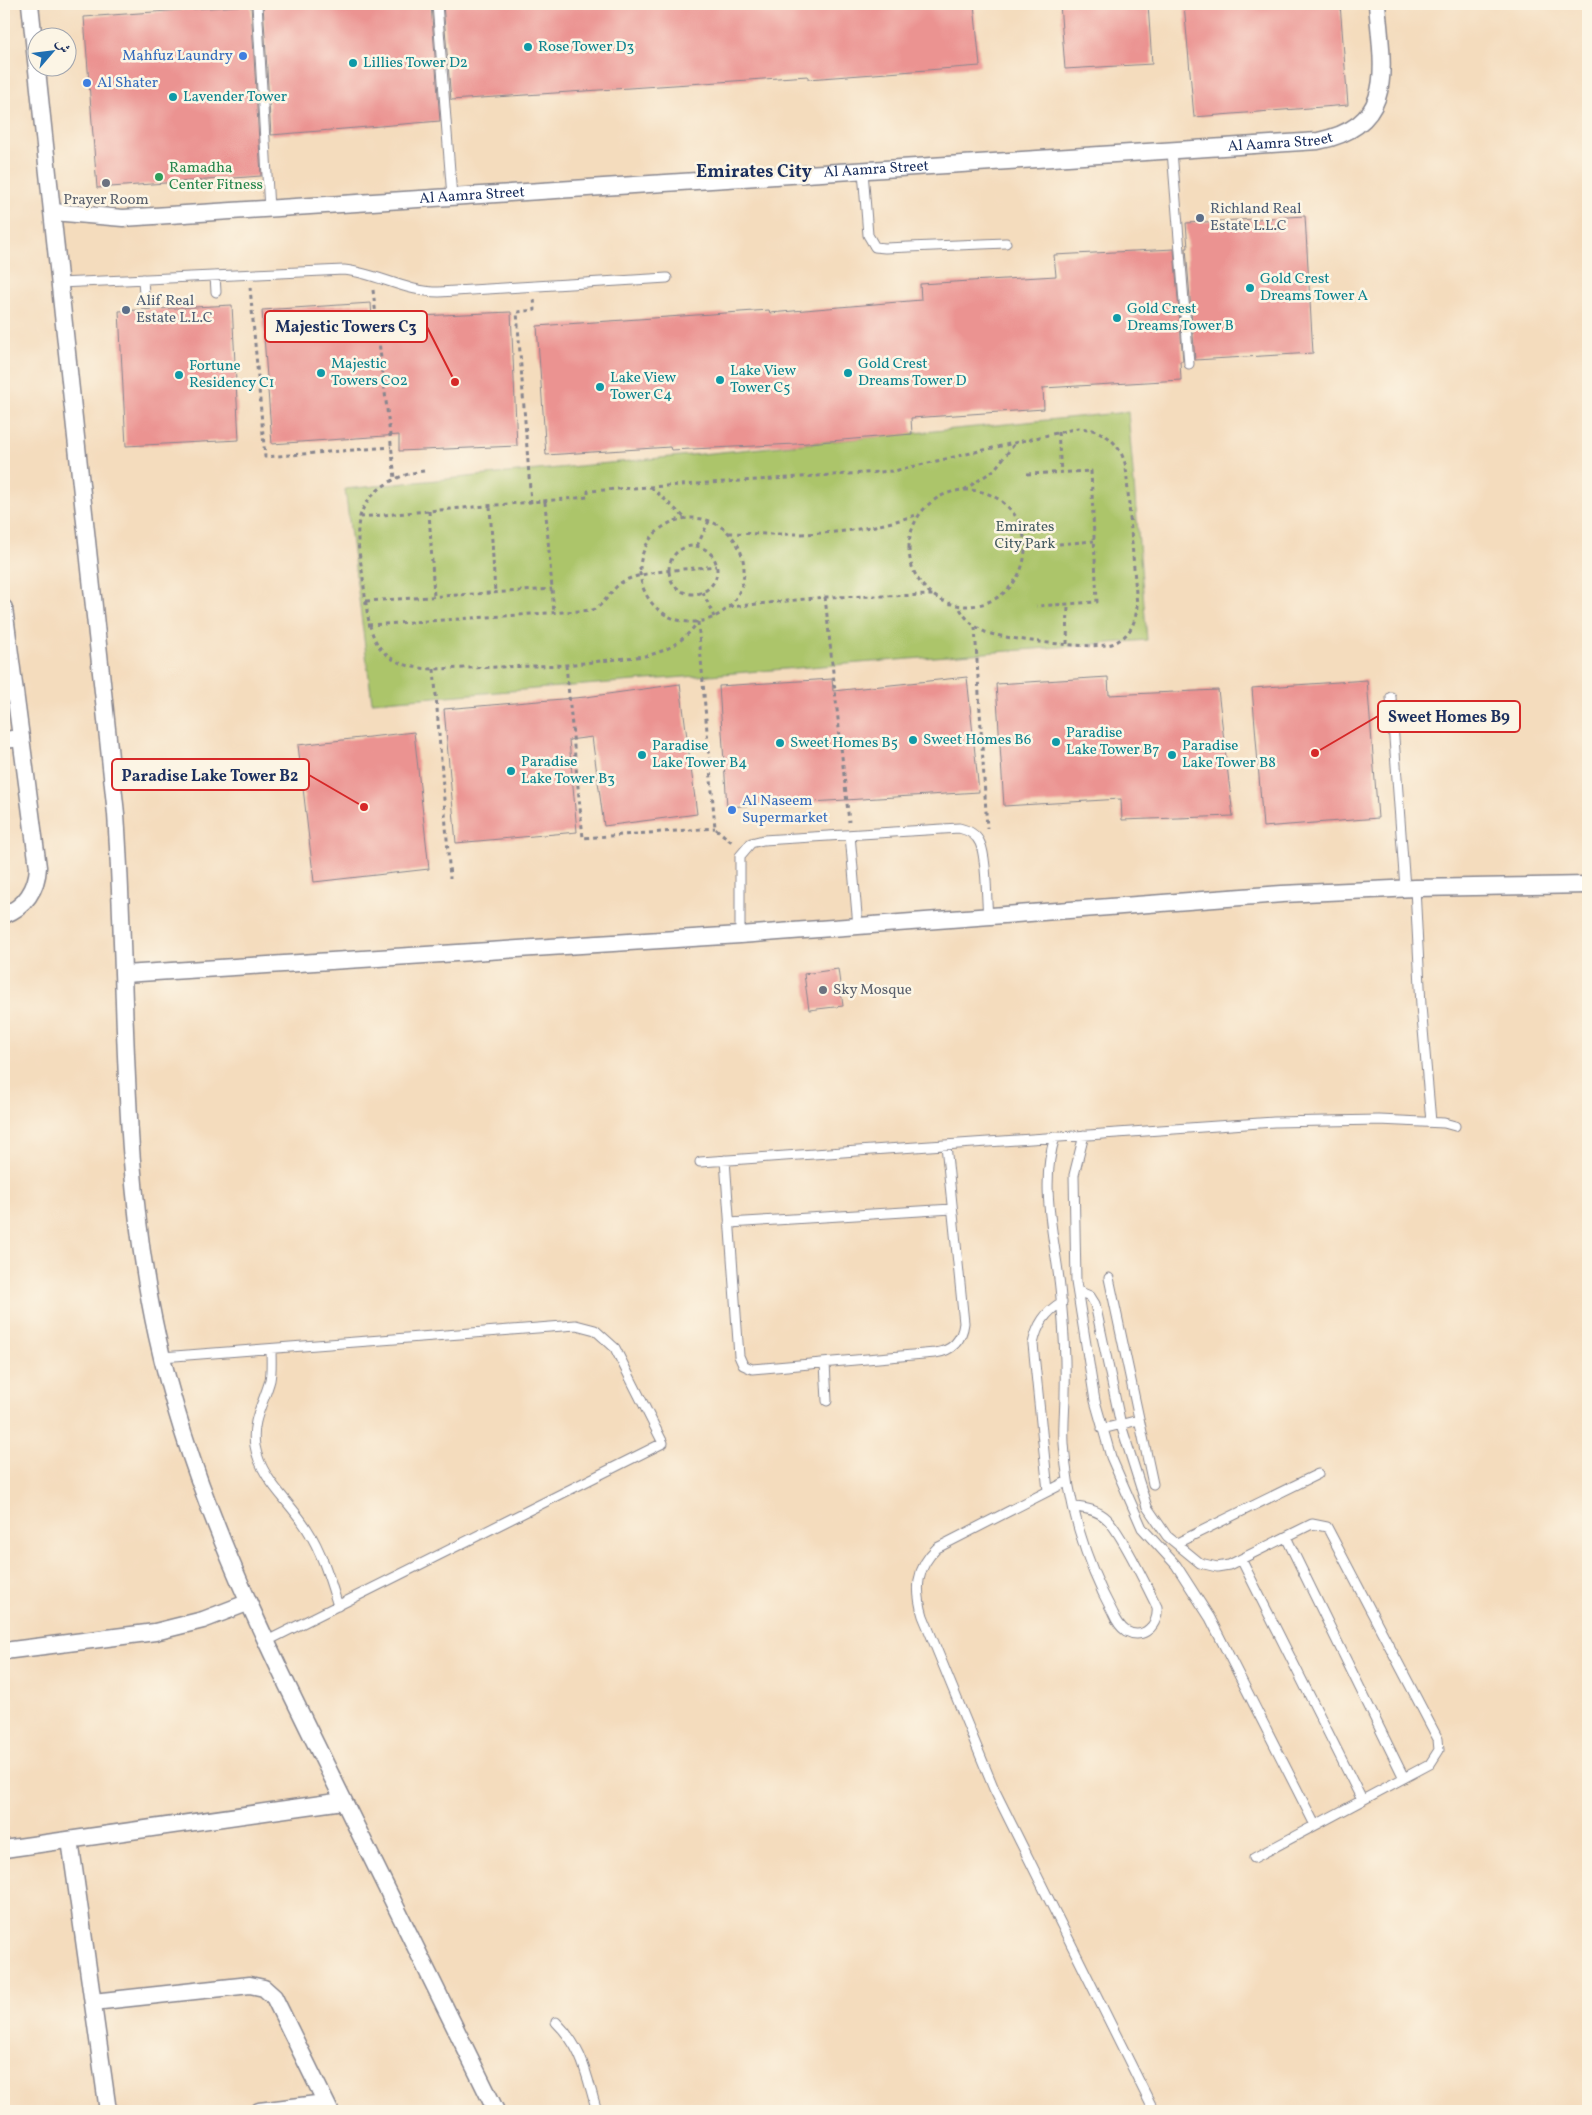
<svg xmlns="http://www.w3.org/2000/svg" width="1592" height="2115" font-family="Vollkorn,Amiri,serif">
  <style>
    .green { fill: #acc56b; stroke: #647a64 }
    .building { fill: #eb9391 }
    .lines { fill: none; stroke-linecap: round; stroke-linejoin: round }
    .lane-casing { stroke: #88868e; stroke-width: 11 }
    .street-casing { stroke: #88868e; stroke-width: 19 }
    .path { stroke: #88868e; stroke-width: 3; stroke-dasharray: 4 4; stroke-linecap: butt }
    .lane { stroke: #fff; stroke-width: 9 }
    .street { stroke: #fff; stroke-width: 16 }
    .culture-dot { fill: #0f9aa8; stroke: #fcf5e5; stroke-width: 2 }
    .shop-dot { fill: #3f7fe0; stroke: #fcf5e5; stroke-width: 2 }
    .leisure-dot { fill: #2e9e5b; stroke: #fcf5e5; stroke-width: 2 }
    .worship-dot { fill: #6b7280; stroke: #fcf5e5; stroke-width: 2 }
    .service-dot { fill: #5c6f8a; stroke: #fcf5e5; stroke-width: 2 }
    .labels { text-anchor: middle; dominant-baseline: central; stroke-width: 5; stroke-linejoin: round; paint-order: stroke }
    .culture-label { font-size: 15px; fill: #0d838f; stroke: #fcf5e5; text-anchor: start }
    .shop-label { font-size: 15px; fill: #366cbe; stroke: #fcf5e5; text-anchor: start }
    .street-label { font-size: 15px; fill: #1b2f5e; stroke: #fcf5e5 }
    .leisure-label { font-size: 15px; fill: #27864d; stroke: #fcf5e5; text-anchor: start }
    .worship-label { font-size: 15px; fill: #5b616d; stroke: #fcf5e5 }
    .service-label { font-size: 15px; fill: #4e5e75; stroke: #fcf5e5; text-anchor: start }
    .park-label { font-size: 15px; fill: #465c62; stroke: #fcf5e5 }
    .quarter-label { font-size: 18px; font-weight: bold; fill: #1b2f5e; stroke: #fcf5e5 }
    .leader { fill: none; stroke: #d62828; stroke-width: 2 }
    .callout-dot { fill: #d62828; stroke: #fcf5e5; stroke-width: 2 }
    .callout { fill: #fcf5e5; stroke: #d62828; stroke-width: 2 }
    .callout-label { font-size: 16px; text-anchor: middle; font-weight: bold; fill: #1b2f5e }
  </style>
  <rect width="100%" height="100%" fill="#fcf5e5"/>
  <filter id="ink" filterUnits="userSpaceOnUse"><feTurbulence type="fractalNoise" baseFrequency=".02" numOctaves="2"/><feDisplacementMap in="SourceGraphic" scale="10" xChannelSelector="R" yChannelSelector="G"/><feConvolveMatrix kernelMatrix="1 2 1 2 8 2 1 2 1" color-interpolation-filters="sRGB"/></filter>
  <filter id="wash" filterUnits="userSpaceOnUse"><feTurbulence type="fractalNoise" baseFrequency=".0096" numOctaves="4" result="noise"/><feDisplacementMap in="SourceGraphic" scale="20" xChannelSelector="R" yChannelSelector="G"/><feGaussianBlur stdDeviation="1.12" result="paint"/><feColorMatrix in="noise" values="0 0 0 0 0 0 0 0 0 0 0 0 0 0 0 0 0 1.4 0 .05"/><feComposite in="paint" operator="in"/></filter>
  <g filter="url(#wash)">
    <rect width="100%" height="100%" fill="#f4dcbd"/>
    <!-- green -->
    <path class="green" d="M1128,412L1147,640L372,702L345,489Z"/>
    <g id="blocks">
      <!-- building -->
      <path class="building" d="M263,4H431L440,121L271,135Z
        M443,4H974L980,66L808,79V76L451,100Z
        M1060,4H1148L1152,64L1065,69Z
        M1184,4H1340L1348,105L1194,117Z
        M251,5L261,176L97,188L84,17Z
        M1305,216L1313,353L1195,360L1186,248H1188L1186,223Z
        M1174,249L1183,361H1180L1181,380L1043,388L1044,409L911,418L912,434L796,444L671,450L670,447L546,455L537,326L769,310L770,313L921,300L920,284L1056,276L1054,255Z
        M371,303L372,318L511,312L517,446L399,451V435L272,444L262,310Z
        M232,305L239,440L126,446L119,311Z
        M967,677L979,792L727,807L719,686L832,679L833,691Z
        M1108,677L1109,695L1218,690L1233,816L1122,820L1121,799L1004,806L996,684Z
        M1367,680L1378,818L1263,827L1252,688Z
        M680,684L697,814L604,826L592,737L569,740L577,832L456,843L444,709L586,697Z
        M414,732L429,869L314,882L298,745Z
        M838,969L843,1006L809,1010L804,974Z"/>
    </g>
  </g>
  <g filter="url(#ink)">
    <use href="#blocks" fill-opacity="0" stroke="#88868e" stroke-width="1"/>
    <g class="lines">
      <!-- lane casing -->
      <g class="lane-casing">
        <path id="lane" d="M257,4L269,209
          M437,4L452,197
          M1172,151L1189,364
          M863,171L868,235L875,247L885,248L1006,243
          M215,276L216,292
          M143,279L144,295
          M59,283L344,270C377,273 405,292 439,292L667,278
          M1391,697L1405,888
          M850,835L858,926
          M1415,888L1421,1006L1431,1122
          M740,935V856L751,843L763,840L959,828C968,830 976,834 980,843C987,858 986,898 988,916
          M1084,1135L1074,1175L1076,1282L1095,1401L1111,1457L1142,1528L1176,1565L1210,1618L1315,1825
          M1055,1137C1038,1190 1057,1244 1061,1298C1064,1330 1066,1362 1065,1393C1065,1410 1063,1426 1064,1443C1067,1501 1085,1561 1113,1613C1116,1620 1120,1627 1126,1631C1144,1641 1159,1624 1157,1607C1147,1587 1121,1532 1107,1519C1098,1510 1086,1508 1074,1507
          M725,1160L739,1356L743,1365L752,1369L935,1353C952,1351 962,1340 964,1323L946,1145
          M700,1162L1274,1122L1379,1120L1444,1123L1455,1126
          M729,1223L952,1209
          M1109,1278L1153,1484
          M1078,1291L1090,1296L1095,1304L1121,1425L1147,1507L1167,1536L1200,1563L1217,1567L1229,1565L1312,1524L1327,1527L1438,1739L1439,1750L1430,1764L1254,1858
          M271,1349C271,1360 272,1370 270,1380C264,1403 251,1420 255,1446C261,1480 289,1500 307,1529C322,1552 330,1580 338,1606
          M162,1357L576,1325L595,1330L615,1348L663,1443L265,1642
          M825,1363L827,1401
          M1102,1429L1139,1420
          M1068,1481L937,1548C916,1568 915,1589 923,1616L994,1789L1154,2111
          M1048,1491L1033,1344C1037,1325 1045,1312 1062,1302
          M1286,1537L1404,1778
          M1177,1543L1318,1474
          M1241,1559L1362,1800
          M556,2022C584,2050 586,2075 597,2111"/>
      </g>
      <!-- street casing -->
      <g class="street-casing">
        <g id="street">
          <path d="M30,4L116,814C128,988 119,1165 157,1336C192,1494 261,1633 332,1777C386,1889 441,2000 496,2111"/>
          <path id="s1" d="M53,212L123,218L1318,141C1398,125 1382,66 1377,4"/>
          <path d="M4,608L38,867C37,889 25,907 4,915"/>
          <path d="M4,740L21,738"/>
          <path d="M124,974L740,935L1282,894L1415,888L1588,885"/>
          <path d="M4,1651L155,1632L203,1620L247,1603"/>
          <path d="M70,1840L108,2111"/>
          <path d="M4,1849L343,1801"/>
          <path d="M93,2002L250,1985L264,1988L274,1997L330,2111"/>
          <path d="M259,2111L325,2103"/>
        </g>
      </g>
      <!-- path -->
      <path class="path" d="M250,287L265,457L391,447
        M373,290L395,478
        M1058,432L1061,472
        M424,471C394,474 359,495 358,529C357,545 361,562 363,578C369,630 369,667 434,669L566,665L644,656C667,652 684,641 698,622
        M1027,474L1091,471L1097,602L1036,606
        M651,487L685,518
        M964,490L994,470L1016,442
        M909 548a58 58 0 1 1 116 0a58 58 0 1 1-116 0Z
        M545,502L554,613
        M531,503L517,312L535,310L534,298
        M490,506L495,593
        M429,511L434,596
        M360,517L588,497V491L894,471L1078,428C1104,429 1120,442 1126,467L1137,606C1136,622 1130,636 1114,643C1099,651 1002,639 985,632C972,626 964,617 958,605
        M640 570a52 52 0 1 1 104 0a52 52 0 1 1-104 0Z
        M729,533C800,535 850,537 919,514
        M1059,544L1094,541
        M697,546L709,521
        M669 570a24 24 0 1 1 48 0a24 24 0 1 1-48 0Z
        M703,592L714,617
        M825,597L849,822
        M366,601L552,589
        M729,607L825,597L933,595
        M698,622L715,828L734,844
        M368,625L593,610C607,603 611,588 624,581C645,570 692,569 716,566
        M975,627L987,829
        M1067,644L1068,604
        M566,665L583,838L715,828
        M434,669L450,878"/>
      <!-- lane -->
      <use href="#lane" class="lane"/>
      <!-- street -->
      <use href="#street" class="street"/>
    </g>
  </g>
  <!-- markers -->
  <g class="culture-dot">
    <circle cx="528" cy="47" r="5"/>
    <circle cx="353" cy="63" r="5"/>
    <circle cx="173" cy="97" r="5"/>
    <circle cx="1250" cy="288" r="5"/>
    <circle cx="1117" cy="318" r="5"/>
    <circle cx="321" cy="373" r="5"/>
    <circle cx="848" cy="373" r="5"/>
    <circle cx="179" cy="375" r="5"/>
    <circle cx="720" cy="380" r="5"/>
    <circle cx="600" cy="387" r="5"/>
    <circle cx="913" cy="740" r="5"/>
    <circle cx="1056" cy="742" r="5"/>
    <circle cx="780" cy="743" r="5"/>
    <circle cx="642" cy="755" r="5"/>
    <circle cx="1172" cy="755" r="5"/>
    <circle cx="511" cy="771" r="5"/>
  </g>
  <g class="shop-dot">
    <circle cx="243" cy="56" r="5"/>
    <circle cx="87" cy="83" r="5"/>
    <circle cx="732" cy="810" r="5"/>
  </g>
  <circle class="leisure-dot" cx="159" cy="177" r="5"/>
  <g class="worship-dot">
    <circle cx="106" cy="183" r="5"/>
    <circle cx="823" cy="990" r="5"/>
  </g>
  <g class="service-dot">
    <circle cx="1200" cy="218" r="5"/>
    <circle cx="126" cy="310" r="5"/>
  </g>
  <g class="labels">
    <!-- culture labels -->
    <g class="culture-label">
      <text x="538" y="47">Rose Tower D3</text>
      <text x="363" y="63">Lillies Tower D2</text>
      <text x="183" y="97">Lavender Tower</text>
      <text x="1260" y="279">Gold Crest<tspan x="1260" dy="17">Dreams Tower A</tspan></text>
      <text x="1127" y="309">Gold Crest<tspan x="1127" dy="17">Dreams Tower B</tspan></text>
      <text x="331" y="364">Majestic<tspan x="331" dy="17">Towers C02</tspan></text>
      <text x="858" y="364">Gold Crest<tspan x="858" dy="17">Dreams Tower D</tspan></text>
      <text x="189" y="366">Fortune<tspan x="189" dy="17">Residency C1</tspan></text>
      <text x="730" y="371">Lake View<tspan x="730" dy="17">Tower C5</tspan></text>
      <text x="610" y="378">Lake View<tspan x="610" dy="17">Tower C4</tspan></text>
      <text x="1066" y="733">Paradise<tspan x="1066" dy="17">Lake Tower B7</tspan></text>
      <text x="923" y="740">Sweet Homes B6</text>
      <text x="790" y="743">Sweet Homes B5</text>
      <text x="652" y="746">Paradise<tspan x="652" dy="17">Lake Tower B4</tspan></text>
      <text x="1182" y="746">Paradise<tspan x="1182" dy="17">Lake Tower B8</tspan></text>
      <text x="521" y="762">Paradise<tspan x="521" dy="17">Lake Tower B3</tspan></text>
    </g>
    <!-- shop labels -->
    <g class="shop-label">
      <text x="233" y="56" text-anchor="end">Mahfuz Laundry</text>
      <text x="97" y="83">Al Shater</text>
      <text x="742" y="801">Al Naseem<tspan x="742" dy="17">Supermarket</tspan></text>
    </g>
    <!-- street labels -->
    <g class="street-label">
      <text stroke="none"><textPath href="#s1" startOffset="1230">Al Aamra Street</textPath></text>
      <text stroke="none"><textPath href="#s1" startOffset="825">Al Aamra Street</textPath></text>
      <text stroke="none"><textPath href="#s1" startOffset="420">Al Aamra Street</textPath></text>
    </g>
    <!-- leisure labels -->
    <g class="leisure-label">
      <text x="169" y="168">Ramadha<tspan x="169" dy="17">Center Fitness</tspan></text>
    </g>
    <!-- worship labels -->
    <g class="worship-label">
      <text x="106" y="200">Prayer Room</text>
      <text x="833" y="990" text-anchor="start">Sky Mosque</text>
    </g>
    <!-- service labels -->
    <g class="service-label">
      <text x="1210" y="209">Richland Real<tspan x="1210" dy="17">Estate L.L.C</tspan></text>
      <text x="136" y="301">Alif Real<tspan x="136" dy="17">Estate L.L.C</tspan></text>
    </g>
    <!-- park labels -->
    <g class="park-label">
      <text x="1025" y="527">Emirates<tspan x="1025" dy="17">City Park</tspan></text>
    </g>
    <!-- quarter labels -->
    <g class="quarter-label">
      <text x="754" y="172">Emirates City</text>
    </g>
  </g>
  <!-- callouts -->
  <path class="leader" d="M455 382L427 327M1315 753L1378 716M364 807L309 775"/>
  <g class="callout-dot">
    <circle cx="455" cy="382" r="5"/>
    <circle cx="1315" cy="753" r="5"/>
    <circle cx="364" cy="807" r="5"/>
  </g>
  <g class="callout">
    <rect x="265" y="311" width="162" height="31" rx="5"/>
    <rect x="1378" y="701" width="142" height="31" rx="5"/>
    <rect x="112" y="759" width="197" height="31" rx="5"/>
  </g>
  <g class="callout-label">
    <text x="346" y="332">Majestic Towers C3</text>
    <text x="1449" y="722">Sweet Homes B9</text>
    <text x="210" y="781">Paradise Lake Tower B2</text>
  </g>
  <!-- margin -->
  <rect width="1592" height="2115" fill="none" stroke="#fcf5e5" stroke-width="20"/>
  <!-- north arrow -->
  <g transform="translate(52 52) rotate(62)"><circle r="24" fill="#fcf5e5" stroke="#a2a6af"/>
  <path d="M0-4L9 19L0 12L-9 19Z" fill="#1f6fb2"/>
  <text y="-8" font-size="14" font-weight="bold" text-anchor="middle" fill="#1b2f5e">ش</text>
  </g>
</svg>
